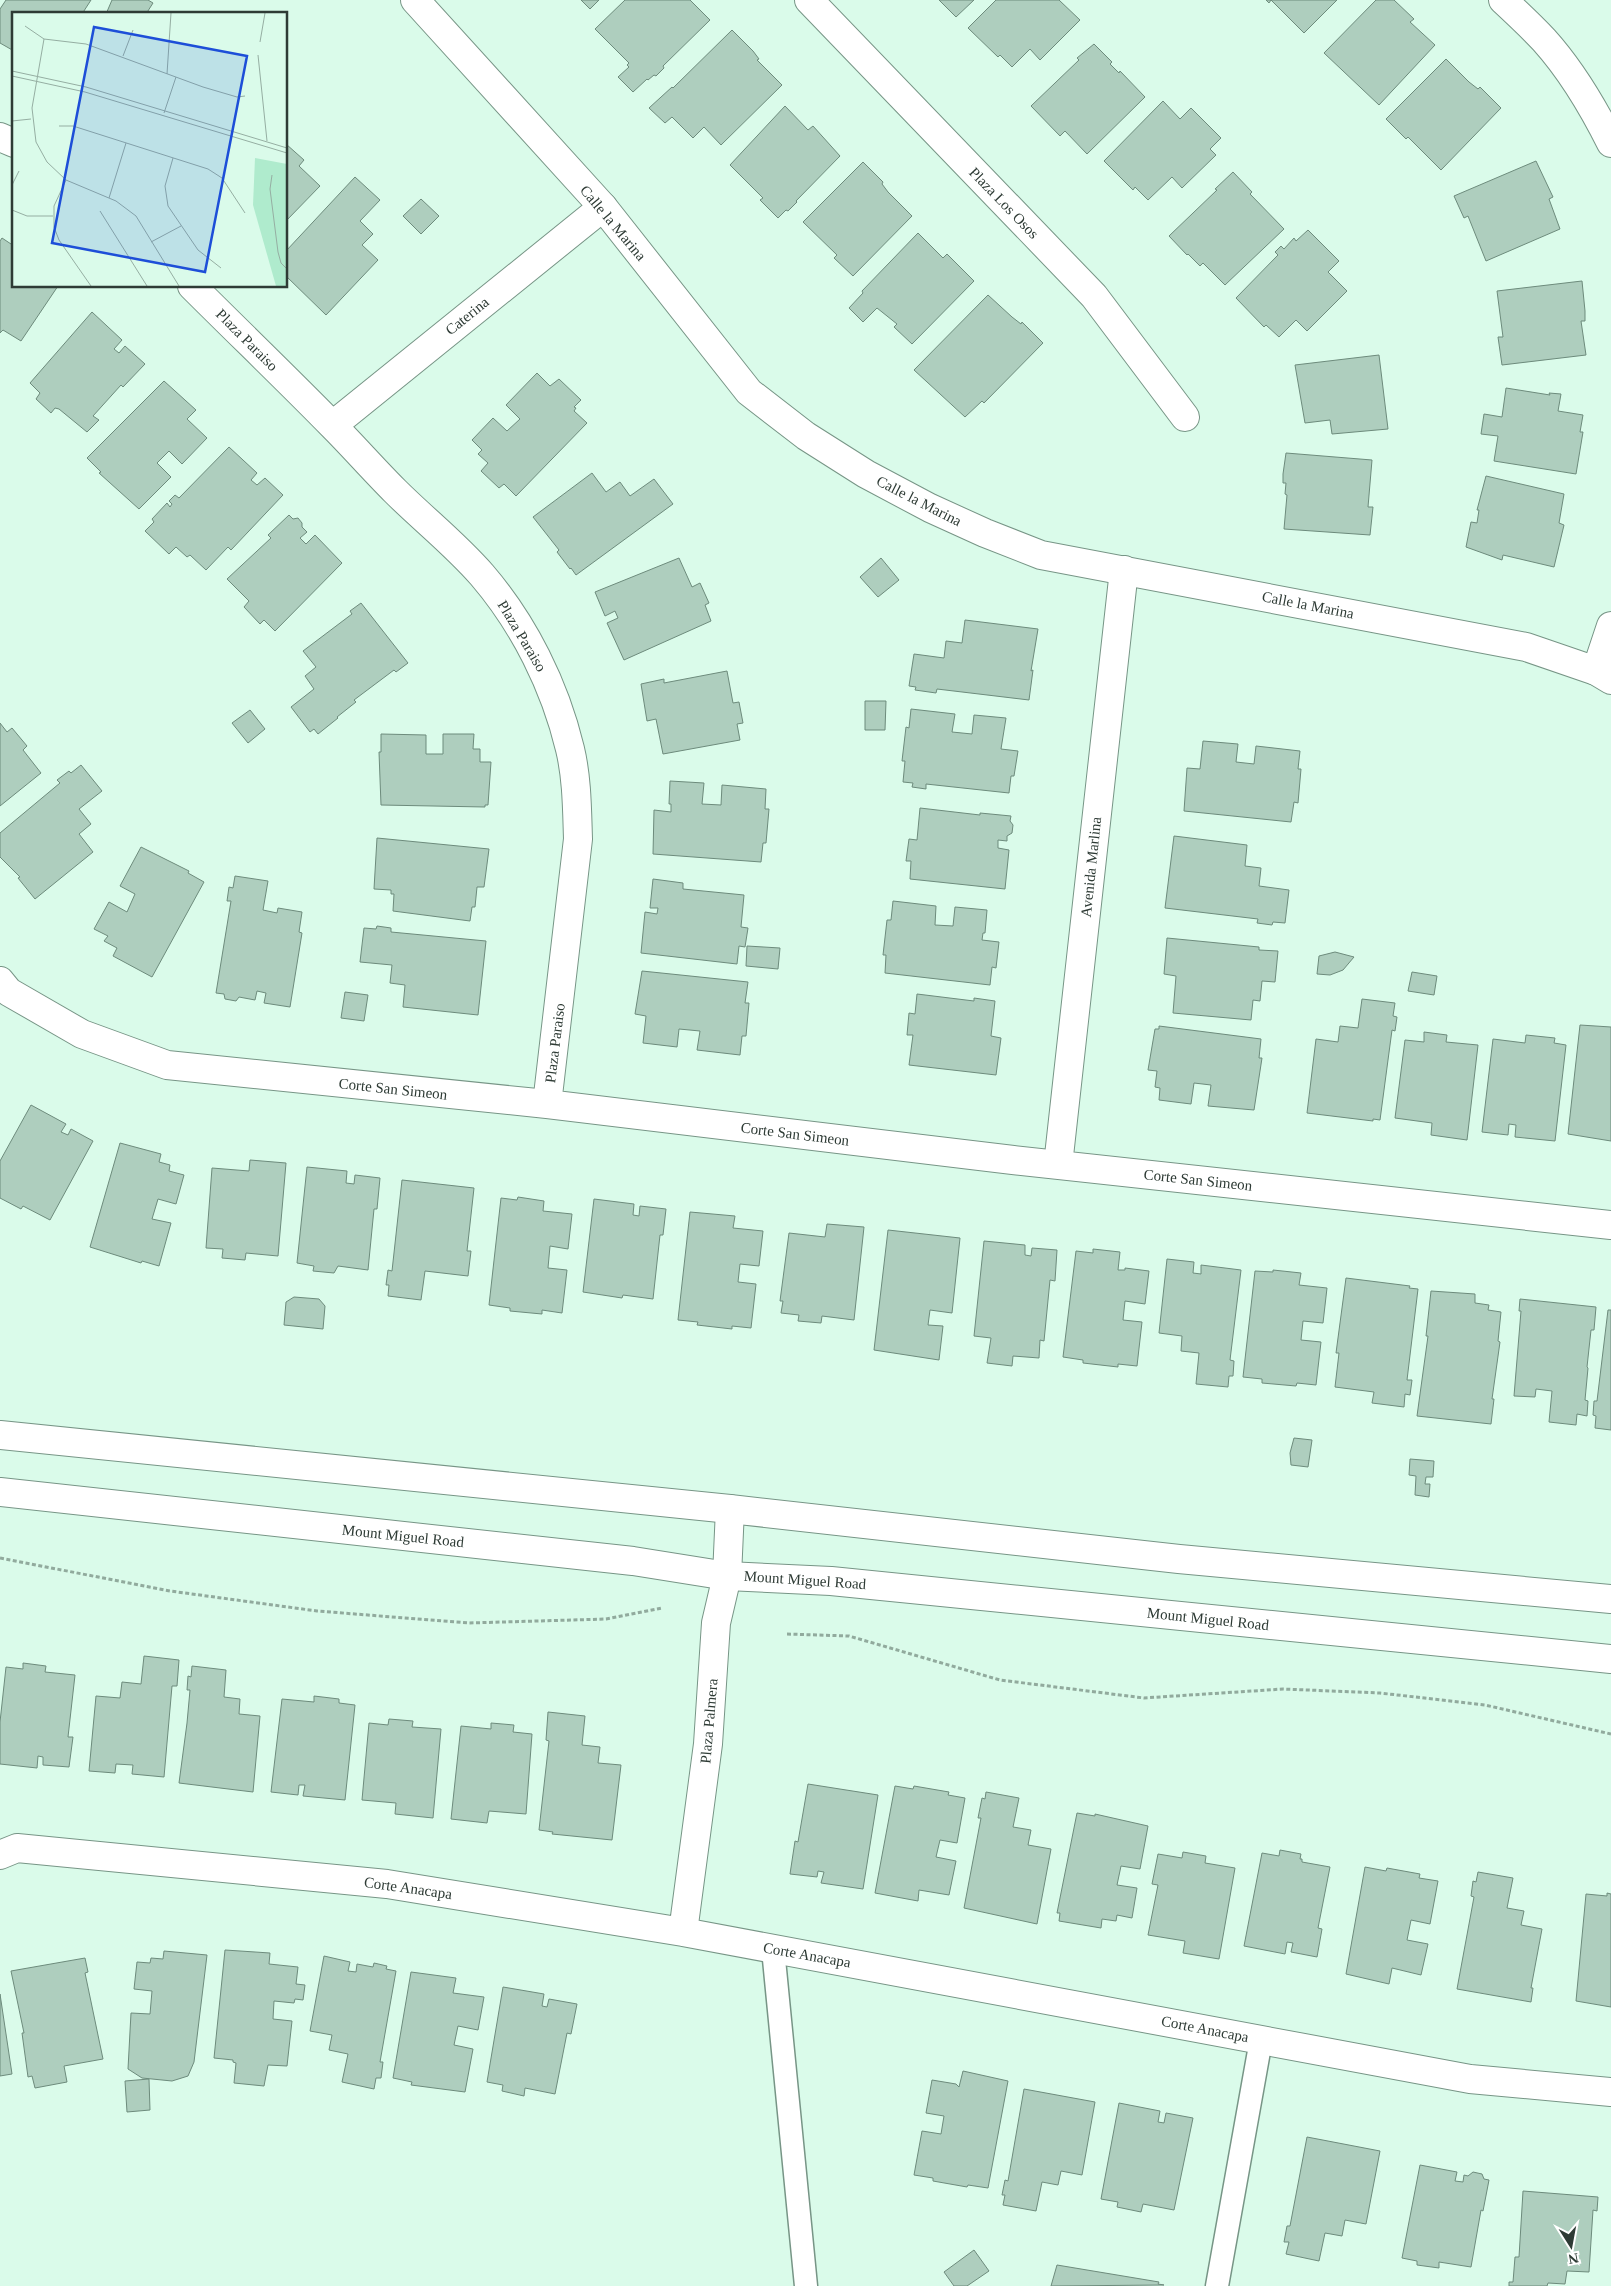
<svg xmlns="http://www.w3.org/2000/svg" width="1611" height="2286" font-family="'Times New Roman',serif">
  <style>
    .building { fill: #aecebe; stroke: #6d8b7c }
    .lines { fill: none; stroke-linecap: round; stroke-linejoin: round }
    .lane-casing { stroke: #779586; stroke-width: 25 }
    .street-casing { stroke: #779586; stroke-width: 30 }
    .secondary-casing { stroke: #779586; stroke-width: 30 }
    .path { stroke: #91aa9d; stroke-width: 3; stroke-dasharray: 4 2.5; stroke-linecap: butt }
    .lane { stroke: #fff; stroke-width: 22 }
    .street { stroke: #fff; stroke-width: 28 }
    .secondary { stroke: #fff; stroke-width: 28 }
    .labels { text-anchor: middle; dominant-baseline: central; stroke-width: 4; stroke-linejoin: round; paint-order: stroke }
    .street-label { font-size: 15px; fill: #2e3b35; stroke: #fff }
    .inset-road { fill: none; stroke: #95aea2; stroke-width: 1 }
    .view { fill: #1d4ed8; fill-opacity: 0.15; stroke: #1d4ed8; stroke-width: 2.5 }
    .inset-edge { fill: none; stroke: #2e3b35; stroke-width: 2.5 }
  </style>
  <rect width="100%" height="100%" fill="#dafbea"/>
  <!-- building -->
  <path class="building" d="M6,0H91L82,14H14V51L0,43V9Z
    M112,0H148L153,3L146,14H106Z
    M581,0H599L590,9Z
    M625,0H690L710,20L663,66L664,68L656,76L654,75L648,80L647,79L633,92L618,77L629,67L627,65L629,63L595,29Z
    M939,0H974L956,17Z
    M996,0H1059L1080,20L1040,60L1030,49L1012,67L1000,55L998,57L968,28Z
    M1266,0H1337L1304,33L1271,0L1269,3Z
    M1376,0H1394L1414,19L1410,22L1435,45L1379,105L1324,53Z
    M732,30L753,51L759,59L757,60L782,85L721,145L704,127L693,138L672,117L665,123L649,108L672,87L673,88Z
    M1094,44L1112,62L1110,64L1119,73L1120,71L1145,97L1087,154L1065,131L1060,136L1031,106L1079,60L1077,58Z
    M1446,59L1469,82L1478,89L1480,87L1501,108L1441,170L1408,137L1406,139L1386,119Z
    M1163,101L1180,119L1191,108L1221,138L1210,149L1216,155L1182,188L1172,177L1148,200L1135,187L1133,190L1104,161Z
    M785,106L808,130L813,126L840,156L796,201L797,202L788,211L786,210L778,218L760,200L763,198L730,165Z
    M286,144L304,160L299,166L320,186L286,221Z
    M1536,161L1553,197L1549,199L1560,229L1486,261L1468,216L1464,218L1454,196Z
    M863,162L883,182L882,184L888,192L912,216L853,276L834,258L837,255L803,222Z
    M1233,172L1252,192L1250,194L1284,229L1225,285L1203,263L1200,266L1188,254L1187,255L1169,236L1217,190L1215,189Z
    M355,177L380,200L360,221L373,234L362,245L378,260L326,315L286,276V251Z
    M421,199L439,216L421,234L403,216Z
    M1308,230L1339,261L1328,272L1347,291L1307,331L1296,320L1279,337L1266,325L1264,327L1236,298L1278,255L1275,252L1281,246L1284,249L1294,238L1296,241Z
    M918,233L943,258L947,254L974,281L912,344L894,327L897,324L877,308L863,322L849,308L863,293L862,291Z
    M2,238L14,246V286H58L21,341L3,330L0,333V241Z
    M1582,281L1585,311V321H1581L1586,355L1502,365L1498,337H1503L1497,291Z
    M988,295L1012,317L1021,324L1022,322L1043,343L984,403L982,401L965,417L914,370Z
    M92,312L122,340L114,349L119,353L125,346L145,364L123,387L121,385L93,416L99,420L87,432L59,409L55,408L51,413L36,399L40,393L30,383Z
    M1379,355L1388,429L1332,434L1330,420L1305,423L1295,365Z
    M537,373L550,386L559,379L581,400L574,407L576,408L574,411L587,423L516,496L504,484L499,488L481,471L488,463L478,454L482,450L472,440L493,418L507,431L520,419L506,405Z
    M164,381L196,410L187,419L207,438L182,464L169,451L157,463L171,477L139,509L99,473L101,472L87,458Z
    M1506,388L1550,395L1549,393L1561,394L1558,411L1583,415L1580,432H1583L1576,474L1494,461L1498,436L1481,434L1484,414L1502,417Z
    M229,447L257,473L251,480L257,485L265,478L283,495L231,550L228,547L206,570L190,555L187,557L176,547L169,554L145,531L154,522L152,519L167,503L170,507L172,504L169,501L175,495L179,498Z
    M1286,453L1372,460L1368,507H1373L1370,535L1284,529L1287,495L1285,494L1286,483H1283V474Z
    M592,473L606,492L620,482L630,496L654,479L673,504L576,575L571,568L570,569L557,552L559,550L533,517Z
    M1486,476L1564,494L1559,523L1564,525L1554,567L1503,555L1502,560L1466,547L1471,522L1477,523L1479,510H1477Z
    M289,515L293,519L298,518L302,523V527L307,532L300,538L306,544L315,535L342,563L275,631L264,620L260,624L244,607L249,601L227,579L271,538L268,535Z
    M679,558L692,587L700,583L709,603L705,605L711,621L624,660L607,623L618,618L615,611L605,616L595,592Z
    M881,558L899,580L878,597L860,577Z
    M361,603L408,663L396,672L394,670L354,700L356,702L337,717L338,718L318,734L314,729L310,732L291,707L314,689L305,676L316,667L303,651L352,614L350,611Z
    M965,620L1038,629L1031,671L1033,670L1029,700L937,689L936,693L915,690L916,687L909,686L914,654L944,658L946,641L962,643Z
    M727,671L733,703L739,702L743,723L737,724L740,740L663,754L656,719L647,721L641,684L664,679V683Z
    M865,701H886L885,730H865Z
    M911,709L955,714L952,732L972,734L974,715L1006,718L1001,749L1018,751L1014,776H1011L1009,793L926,784V789L912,787L913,783L903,782L905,761H902L906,727L909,728Z
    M250,710L265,729L248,743L232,723Z
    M0,723L7,732L12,728L27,746L23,750L41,773L0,806Z
    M381,734L426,735V754H443V734H474L473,749H480V762H491L488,805H485V807L381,805L379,752H381Z
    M1203,741L1238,744L1236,762L1254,764L1256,746L1300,751L1298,769H1301L1298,803L1294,802L1291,822L1184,811L1187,768L1200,769Z
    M81,765L102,791L79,809L91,824L79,834L93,852L35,899L18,878L20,877L0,857V833L60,783L57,780L69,771L71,773Z
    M670,781L704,783L702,804L721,805L722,785L766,789L765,809H769L766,843H763L761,862L653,854L654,810L671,812V804H669Z
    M920,808L980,815V813L1011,816L1010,821L1013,825L1012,833L1007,836V841L998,840V848L1009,850L1005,889L910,879L911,861H906L909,839L917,840Z
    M1174,836L1247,845L1245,866L1261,868L1259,886L1289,890L1285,923L1273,922L1272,925L1257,923L1258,919L1165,908Z
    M377,838L489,849L484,887H477L475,907H472L470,921L393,911L394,894H391V890L374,889Z
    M141,847L189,871L188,873L204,882L152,977L113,956L117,948L104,941L108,936L94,929L109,902L127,912L135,894L120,886Z
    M235,876L268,881L263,910L277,913L278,908L302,912L299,932L302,933L290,1007L264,1003L266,993L257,991L255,1000L239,997L236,1001L225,999L224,994L216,993L231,901H227L229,887L233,888Z
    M653,879L683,883V889L744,895L741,927L748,928L745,947L739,946L737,964L641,953L645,912L657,914L658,908H650Z
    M893,901L936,906L935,925L953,926L955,907L987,910L985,933H983L982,940L999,942L996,968L992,967L990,985L885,973L886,955H883L887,920H891Z
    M377,926L391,928V932L486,941L478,1015L403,1007L405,985L390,983L392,965L360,962L364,928L376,929Z
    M1167,938L1259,947V950L1278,951L1275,982L1262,981L1260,1001L1253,1000L1251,1020L1173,1013L1176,976L1164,974Z
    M747,946L780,948L778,969L746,966Z
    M1335,952L1354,957L1343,970L1330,975L1317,974L1319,956Z
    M642,971L748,982L745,1003H749L746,1036H742L740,1055L697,1050L700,1031L679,1029L677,1047L643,1043L646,1016L635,1014Z
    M1412,972L1437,976L1434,995L1408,991Z
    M345,992L368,995L364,1021L341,1018Z
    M917,994L974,1001V998L995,1001L991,1036L1001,1038L996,1075L909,1065L913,1035H907L909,1013L915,1014Z
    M1362,999L1395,1003L1393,1016L1397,1017L1395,1031L1392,1030L1380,1120L1373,1119V1121L1307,1113L1316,1039L1338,1042L1340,1026L1358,1028Z
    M1580,1025L1611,1027V1141L1568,1134Z
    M1159,1026L1261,1039L1259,1058H1262L1254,1110L1208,1106L1211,1085L1194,1083L1191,1104L1159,1100L1160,1088L1155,1087L1157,1071L1148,1070L1155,1029H1159Z
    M1424,1032L1447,1035L1446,1042L1478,1045L1467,1140L1431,1135L1432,1123L1395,1118L1405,1040L1424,1042Z
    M1526,1035L1555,1038L1554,1043L1566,1045L1555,1141L1515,1137L1516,1125L1509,1124L1508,1135L1482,1132L1493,1039L1525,1043Z
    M31,1105L66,1124L61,1132L68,1135L71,1129L93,1141L50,1220L23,1206L21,1209L0,1198V1161Z
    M120,1143L161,1154L159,1162L170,1165L169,1171L184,1175L176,1204L158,1199L152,1219L171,1223L159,1266L142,1261L141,1263L90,1247Z
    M250,1160L286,1163L278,1256L246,1253L245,1260L222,1258L223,1249L206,1248L212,1168L249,1171Z
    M307,1167L347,1171L346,1183L354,1184L355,1175L380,1178L377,1209H374L368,1270L338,1266L334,1273L313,1271L314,1266L297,1263Z
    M402,1180L474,1188L467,1251H471L468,1276L425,1271L421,1300L388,1296L389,1285H386L388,1270L392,1271Z
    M518,1197L544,1201L543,1211L572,1214L568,1249L550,1246L548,1268L567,1270L562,1313L542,1310V1314L510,1311V1308L489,1305L501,1198L517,1200Z
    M594,1199L634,1204L633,1215L639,1216L640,1206L666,1209L663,1235H660L653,1299L623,1295L622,1298L583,1292Z
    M690,1212L735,1216L733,1228L763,1231L759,1266L740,1264L738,1282L756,1284L751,1328L732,1326V1329L697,1325L698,1322L678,1320Z
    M827,1224L864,1227L854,1320L822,1316L821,1323L798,1321L799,1315L781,1313L783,1301H780L789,1233L825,1237Z
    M888,1230L960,1238L952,1313L930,1310L928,1325L943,1326L939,1360L874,1350Z
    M984,1241L1025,1245V1255L1031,1256L1032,1248L1057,1250L1055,1281L1050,1280L1044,1341L1040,1340L1039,1358L1013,1356L1012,1366L987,1363L991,1338L974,1336Z
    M1093,1249L1120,1252L1118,1270H1125V1268L1149,1271L1145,1304L1125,1301L1123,1320L1142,1322L1137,1366L1118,1364V1367L1083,1363V1360L1063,1357L1076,1251L1093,1253Z
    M1167,1259L1194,1262L1193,1273L1201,1274V1265L1241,1270L1230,1360L1234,1361L1233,1376H1229L1228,1387L1196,1384L1199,1353L1181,1351L1182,1336L1159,1333Z
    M1273,1270L1301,1273L1299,1285L1327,1288L1323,1323L1303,1321L1301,1340L1321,1342L1316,1385L1297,1383L1296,1386L1262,1383V1379L1243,1377L1255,1271L1273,1272Z
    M1346,1278L1410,1286L1409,1288L1418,1289L1407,1380H1412L1410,1395L1405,1394L1404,1407L1372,1403L1374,1392L1335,1387L1339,1353H1336Z
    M1431,1291L1475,1294V1303L1489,1305L1488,1310L1501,1312L1498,1341L1500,1342L1492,1399H1494L1491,1424L1417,1416L1428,1336H1426Z
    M294,1297L319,1299L325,1306L323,1329L284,1325L286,1302Z
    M1520,1299L1596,1307L1594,1330H1591L1587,1367L1588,1368L1585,1400L1588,1401L1587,1416L1577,1414L1576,1425L1549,1422L1552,1391L1536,1389L1535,1397L1514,1396L1521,1311H1519Z
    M1608,1310H1611V1430L1595,1428L1596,1416L1593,1415L1594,1401H1597Z
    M1294,1438L1312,1440L1308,1467L1291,1465L1290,1453Z
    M1410,1459L1434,1461L1433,1477H1426L1425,1484H1430L1429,1497L1415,1495L1416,1476L1409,1475Z
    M144,1656L179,1660L177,1686H172L164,1777L132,1774L133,1765L116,1764L115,1773L89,1771L96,1696L120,1698L122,1682L141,1684Z
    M23,1663L46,1666L45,1672L75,1675L68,1737H73L69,1767L43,1765V1757L38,1756L37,1768L0,1764V1722L6,1667L23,1669Z
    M192,1666L226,1670L224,1697L240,1699L239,1714L260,1716L253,1792L179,1783L187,1723L190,1690H187L188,1676L191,1677Z
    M314,1696L339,1699V1703L355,1705L345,1800L303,1796L305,1785H299L298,1795L271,1792L282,1699L314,1702Z
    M548,1712L585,1716L582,1745L600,1747L598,1763L621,1765L612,1840L552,1834L553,1832L539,1830L549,1741L546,1740Z
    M389,1719L413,1721L412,1727L441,1729L433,1818L395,1814L396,1803L362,1800L369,1723L388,1725Z
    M491,1723L514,1725L513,1732L532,1734L526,1814L489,1811L487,1823L451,1819L461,1726L491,1729Z
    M808,1784L878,1795L863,1889L821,1883L824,1872L818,1871L817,1877L790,1874L795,1841L798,1842Z
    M895,1786L913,1789L914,1786L949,1792L948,1795L965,1798L957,1843L940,1840L936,1857L956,1861L949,1895L919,1890L918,1901L875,1893Z
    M986,1792L1019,1798L1013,1827L1031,1830L1028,1845L1051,1849L1037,1924L964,1908L981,1818H978L982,1798L985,1799Z
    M1077,1813L1095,1816V1814L1148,1826L1140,1869L1121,1866L1117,1885L1137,1888L1132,1918L1117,1915L1116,1921L1102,1919L1101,1928L1059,1921L1060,1913H1057Z
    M1280,1850L1301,1854L1300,1859H1302V1862L1330,1867L1318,1928L1322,1929L1317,1957L1291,1952L1293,1943L1287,1942L1285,1954L1244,1946L1262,1853L1279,1856Z
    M1183,1852L1206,1856L1205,1863L1235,1868L1219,1959L1183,1953L1185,1941L1148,1935L1158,1885L1152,1884L1158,1854L1182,1858Z
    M1365,1867L1386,1871L1387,1868L1420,1874L1419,1878L1438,1881L1430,1924L1411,1920L1407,1940L1428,1944L1421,1975L1392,1968L1389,1984L1346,1974Z
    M1478,1872L1513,1878L1507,1908L1524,1911L1521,1925L1542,1929L1531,1988H1533L1531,2002L1457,1989L1474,1897L1471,1896L1473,1881L1476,1882Z
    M1607,1893L1611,1894V2007L1576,2001L1586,1894L1607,1896Z
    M225,1950L270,1953L269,1964L298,1967L296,1984L305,1985L303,2000L295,1999L294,2003L274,2001L273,2019L292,2021L287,2066L268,2065L264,2086L234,2083L236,2063L233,2062V2060L214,2058Z
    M164,1951L207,1955L194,2062L188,2076L172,2081L142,2078L128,2069L131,2013L150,2014L152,1991L134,1989L137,1962L150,1963L151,1958L163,1959Z
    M324,1956L350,1962L348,1971L356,1972L357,1964L373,1967L374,1963L387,1966L386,1969L396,1971L380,2062H383L381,2078H376L374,2089L342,2082L348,2054L329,2050L332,2035L310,2031Z
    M85,1958L88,1972L85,1973L103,2059L64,2066L67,2082L35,2088L32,2076L28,2077L22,2033H24L11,1971Z
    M411,1972L456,1978L453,1993L484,1997L478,2030L458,2026L454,2045L473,2049L465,2092L411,2085L412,2082L393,2078Z
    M503,1987L544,1994L542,2006L547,2007L549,1999L577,2004L571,2034L567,2033L555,2094L525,2088L524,2096L502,2091L503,2085L487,2082Z
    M0,1994L12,2074L0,2076Z
    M963,2071L1008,2081L988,2188L968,2185L967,2187L933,2181V2178L914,2175L922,2131L941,2134L944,2116L926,2113L932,2080L956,2084L959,2087Z
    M149,2079L150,2110L127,2112L125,2081Z
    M1024,2089L1095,2102L1082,2175L1061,2171L1058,2185L1042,2182L1036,2211L1003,2205L1005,2195H1002L1005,2180L1008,2181Z
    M1119,2103L1160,2111L1158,2122L1164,2123L1166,2113L1193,2118L1174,2210L1143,2204L1141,2212L1117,2207L1118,2202L1101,2199Z
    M1307,2137L1380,2151L1366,2224L1345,2220L1342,2236L1325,2233L1319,2261L1286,2254L1289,2242H1284L1287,2226H1290Z
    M1420,2165L1457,2172L1455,2181L1463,2182L1464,2175L1468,2176L1473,2172L1482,2174L1484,2179L1489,2180L1483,2211L1481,2210L1471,2267L1439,2262V2268L1417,2265V2261L1402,2258Z
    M1523,2191L1598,2197L1597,2211L1593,2210L1589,2272L1567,2271L1565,2284L1548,2283L1547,2286H1509V2282H1513L1515,2257H1519Z
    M974,2250L989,2271L967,2286H954L944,2272Z
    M1057,2265L1159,2282L1158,2284L1164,2285L1051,2286Z"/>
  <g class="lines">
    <!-- lane casing -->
    <g class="lane-casing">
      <path id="lane" d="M773,1949L806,2286
        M1217,2286L1261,2040"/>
    </g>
    <!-- street casing -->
    <g class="street-casing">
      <path id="street" d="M809,0L1094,296L1185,417
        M1503,0C1517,13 1531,26 1544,40C1571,70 1593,107 1611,143
        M0,137L14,143
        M192,286C239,333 286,378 332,425C353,446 373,469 395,491C423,519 455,544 482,575C524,624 555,686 570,749C577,778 577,809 578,839L547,1104
        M333,425L603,207
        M1596,671L1611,626
        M0,981L9,992L82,1034L167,1065L547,1104L1013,1160L1611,1225
        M1058,1165L1124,570
        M0,1855L17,1848L387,1884L683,1932L1470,2079L1611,2092
        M683,1932L708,1744L716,1623L727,1576L730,1509"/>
    </g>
    <!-- secondary casing -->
    <g class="secondary-casing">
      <path id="secondary" d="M415,0L603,207L749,392L806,436L866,474L930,508L985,533L1041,555L1526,647L1596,671L1611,680
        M0,1435L730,1509L1179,1559L1611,1599
        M0,1492L633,1561L727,1576L831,1581L1611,1659"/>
    </g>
    <!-- path -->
    <path class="path" d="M0,1558L170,1591L317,1611L469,1623L606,1619L662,1608
      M787,1634L849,1636L1000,1680L1144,1698L1283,1689L1380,1693L1485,1705L1611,1734"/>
    <!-- lane -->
    <use href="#lane" class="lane"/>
    <!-- street -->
    <use href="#street" class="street"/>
    <!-- secondary -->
    <use href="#secondary" class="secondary"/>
  </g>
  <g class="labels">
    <!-- street labels -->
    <g class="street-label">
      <text transform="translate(1004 203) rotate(46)">Plaza Los Osos</text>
      <text transform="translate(613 223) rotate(50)">Calle la Marina</text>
      <text transform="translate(467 316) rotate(-39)">Caterina</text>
      <text transform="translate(247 340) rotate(45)">Plaza Paraiso</text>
      <text transform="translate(919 501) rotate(27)">Calle la Marina</text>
      <text transform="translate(1308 605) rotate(11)">Calle la Marina</text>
      <text transform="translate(522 636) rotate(59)">Plaza Paraiso</text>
      <text transform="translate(1091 867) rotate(-84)">Avenida Marlina</text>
      <text transform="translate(555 1043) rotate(-83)">Plaza Paraiso</text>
      <text transform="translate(393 1089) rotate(6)">Corte San Simeon</text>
      <text transform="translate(795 1134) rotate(7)">Corte San Simeon</text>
      <text transform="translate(1198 1180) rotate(6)">Corte San Simeon</text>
      <text transform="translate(403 1536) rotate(6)">Mount Miguel Road</text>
      <text transform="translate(805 1580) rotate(4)">Mount Miguel Road</text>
      <text transform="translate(1208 1619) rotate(6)">Mount Miguel Road</text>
      <text transform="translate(709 1721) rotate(-85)">Plaza Palmera</text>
      <text transform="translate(408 1888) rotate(8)">Corte Anacapa</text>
      <text transform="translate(807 1955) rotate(10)">Corte Anacapa</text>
      <text transform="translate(1205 2029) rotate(11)">Corte Anacapa</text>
    </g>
  </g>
  <!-- overview -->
  <g transform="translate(12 12)">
    <rect width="275" height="275" fill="#dafbea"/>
    <path d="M243,146L275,152V274H264L241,193Z" fill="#afebcd"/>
    <path class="inset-road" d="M13,14L32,27L74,32L191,75L225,85L233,84M32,27L20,96L24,130L35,150L54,168L104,189L124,204L167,274M248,30L253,1M246,43L255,129M111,44L121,18M0,59L74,75L275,136M155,62L159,1M0,64L73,80L275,141M152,101L164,65M0,109L19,107M47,114H61L196,157L210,166L233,201M161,146L153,174L156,194L186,238L209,256M260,163L258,177L266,240L269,251L275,257M54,168L42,194V215L47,228L79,274M0,173L7,159M97,186L114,131M0,198L15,204H41M88,199L135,274M139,230L169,214"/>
    <path class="view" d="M82,15L235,44L193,260L40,231Z"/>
    <rect width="275" height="275" class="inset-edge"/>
  </g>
  <!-- north arrow -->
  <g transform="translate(1571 2246) rotate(169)" stroke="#ffffff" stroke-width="4" paint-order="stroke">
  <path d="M0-4L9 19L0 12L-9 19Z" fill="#2e3b35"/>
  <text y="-8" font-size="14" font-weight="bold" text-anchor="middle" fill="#2e3b35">N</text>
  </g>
</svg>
